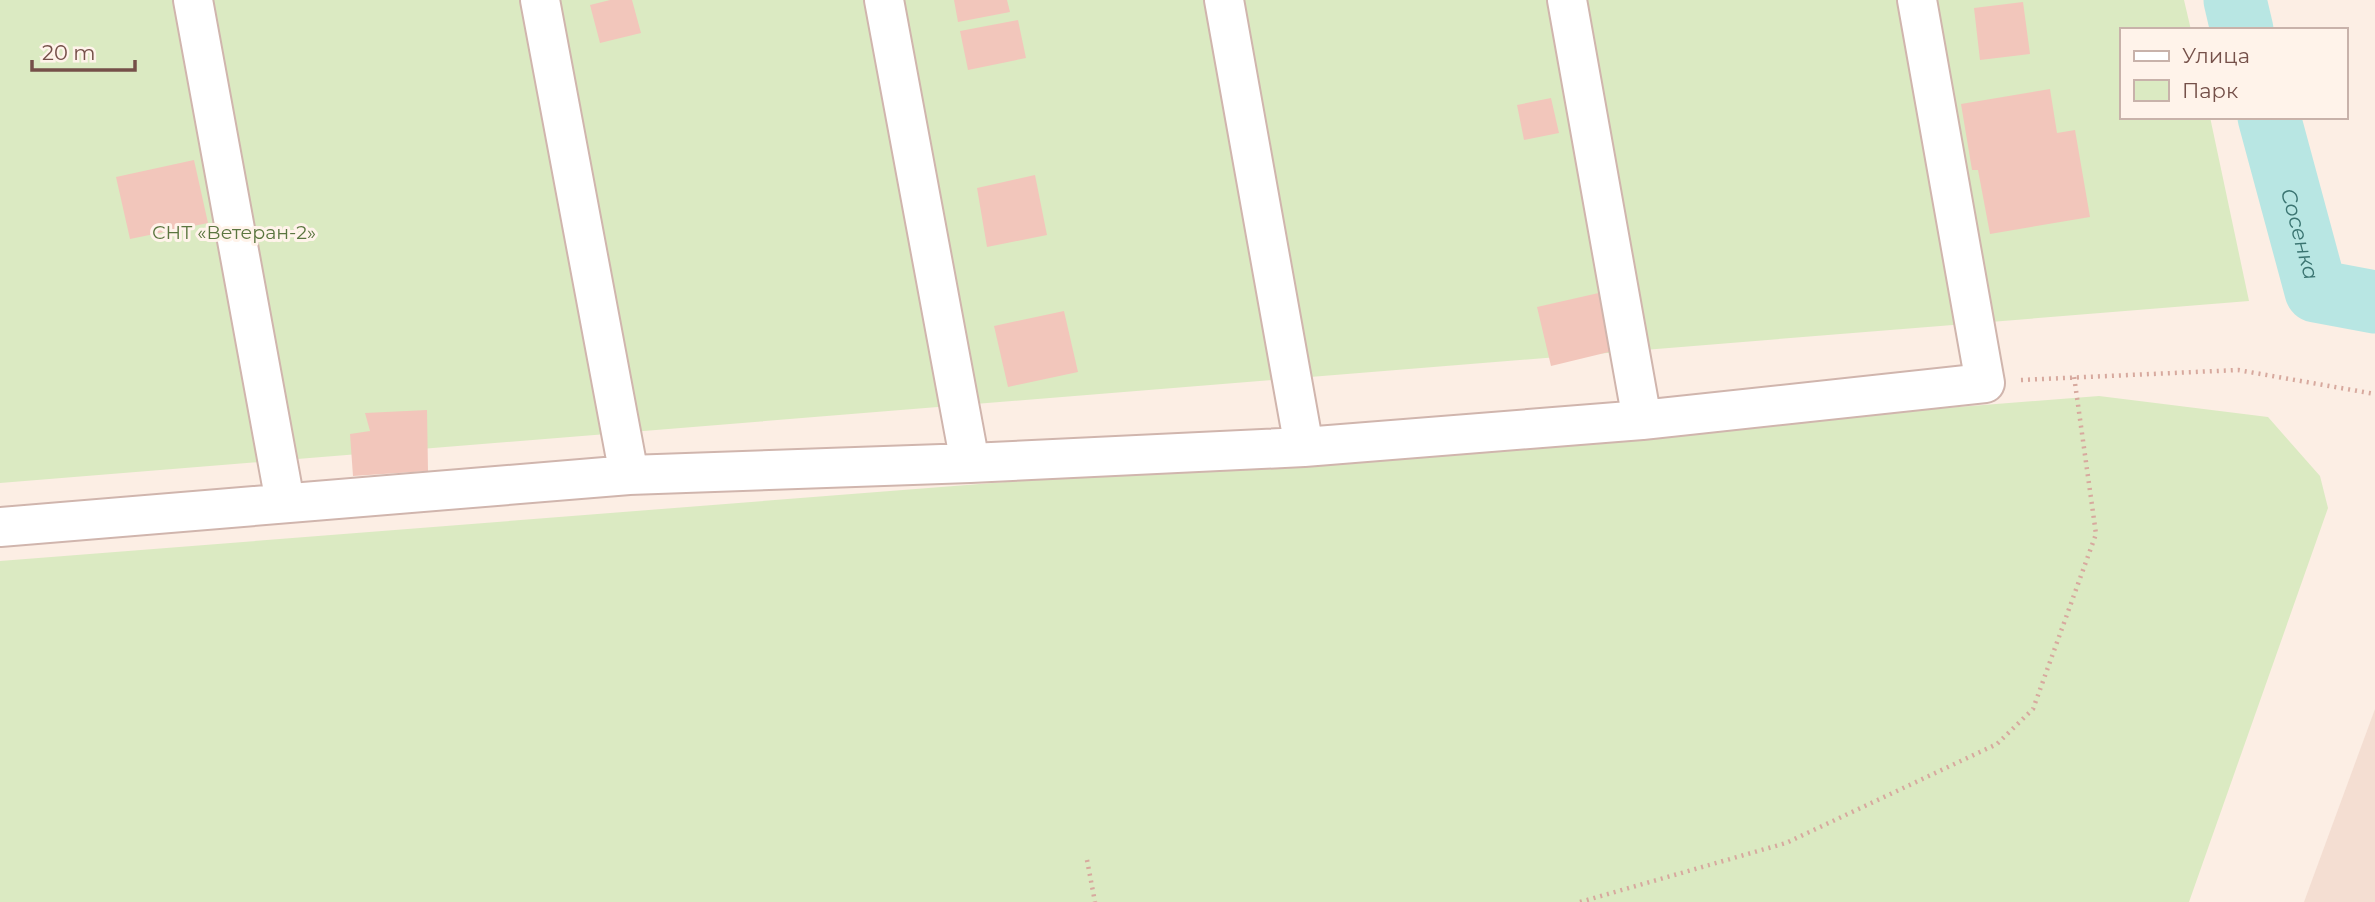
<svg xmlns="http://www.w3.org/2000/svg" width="2375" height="902" font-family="Montserrat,sans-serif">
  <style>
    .residential { fill: #f4ded2 }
    .green { fill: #dbeac2 }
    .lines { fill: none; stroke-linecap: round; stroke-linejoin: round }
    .river { stroke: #b8e6e3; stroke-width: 63 }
    .building { fill: #f2c6bb }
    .minor-casing { stroke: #d0b5ad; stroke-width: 42 }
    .path { stroke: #d7a99e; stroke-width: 4.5; stroke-dasharray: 2 5; stroke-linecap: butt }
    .minor { stroke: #fff; stroke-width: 38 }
    .labels { text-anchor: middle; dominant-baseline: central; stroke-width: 6; stroke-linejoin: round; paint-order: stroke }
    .park-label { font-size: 19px; fill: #5a753f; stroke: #fff3ea }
    .water-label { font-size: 21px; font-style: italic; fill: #3a7471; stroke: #fff3ea }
  </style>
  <rect width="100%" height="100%" fill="#fceee4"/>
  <!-- residential -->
  <path class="residential" d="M2375,709V902H2304Z"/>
  <!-- green -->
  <path class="green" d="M0,0H2184L2191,30H2121V117H2210L2249,301L0,483Z
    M2099,396L2268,417L2320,476L2328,508L2189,902H0V561Z"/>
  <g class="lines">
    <!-- river -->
    <g class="river">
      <path d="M2235,0L2242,30"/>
      <path id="s1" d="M2269,117L2316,291L2375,302"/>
    </g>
  </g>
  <!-- building -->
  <path class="building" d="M610,0H632L641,33L600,43L590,5Z
    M954,0H1007L1010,12L958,22Z
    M2023,2L2030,54L1980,60L1974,8Z
    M1018,20L1026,58L968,70L960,31Z
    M2050,89L2057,133L2075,130L2090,217L1990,234L1978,170H1972L1961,104Z
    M1551,98L1559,133L1524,140L1517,105Z
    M194,160L208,223L130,239L116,177Z
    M1035,175L1047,235L987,247L977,188Z
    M1603,292L1617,350L1551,366L1537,307Z
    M1064,311L1078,372L1008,387L994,326Z
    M427,410L428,471L353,476L350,434L370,431L365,413Z"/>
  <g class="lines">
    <!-- minor casing -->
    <g class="minor-casing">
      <path id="minor" d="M193,0L285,502
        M540,0L629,475
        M884,0L970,463
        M1224,0L1304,447
        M1567,0L1642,420
        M0,527L629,475L970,463L1304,447L1642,420L1985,383L1917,0"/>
    </g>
    <!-- path -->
    <path class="path" d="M2021,380L2238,370L2375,394
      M1087,860L1095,902
      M1580,902L1786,843L1997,744L2033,709L2096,534L2074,376"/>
    <!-- minor -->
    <use href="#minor" class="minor"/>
  </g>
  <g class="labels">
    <!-- park labels -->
    <g class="park-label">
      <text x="234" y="232">СНТ «Ветеран-2»</text>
    </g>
    <!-- water labels -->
    <g class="water-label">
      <text stroke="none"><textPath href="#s1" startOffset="121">Сосенка</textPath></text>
    </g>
  </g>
  <!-- legend -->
  <rect x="2120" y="28" width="228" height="91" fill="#fff3ea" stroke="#c8b2aa" stroke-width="2"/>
  <rect x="2134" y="51" width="35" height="10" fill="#ffffff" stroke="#c8b2aa" stroke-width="2"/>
  <text x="2182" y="63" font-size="21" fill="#755049">Улица</text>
  <rect x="2134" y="80" width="35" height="21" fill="#dbeac2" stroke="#c8b2aa" stroke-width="2"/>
  <text x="2182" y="98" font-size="21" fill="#755049">Парк</text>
  <!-- scale -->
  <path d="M32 60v10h103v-10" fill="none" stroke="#755049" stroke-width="3.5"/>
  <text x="42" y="60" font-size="21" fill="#755049" stroke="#fff3ea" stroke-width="5" paint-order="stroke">20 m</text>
</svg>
